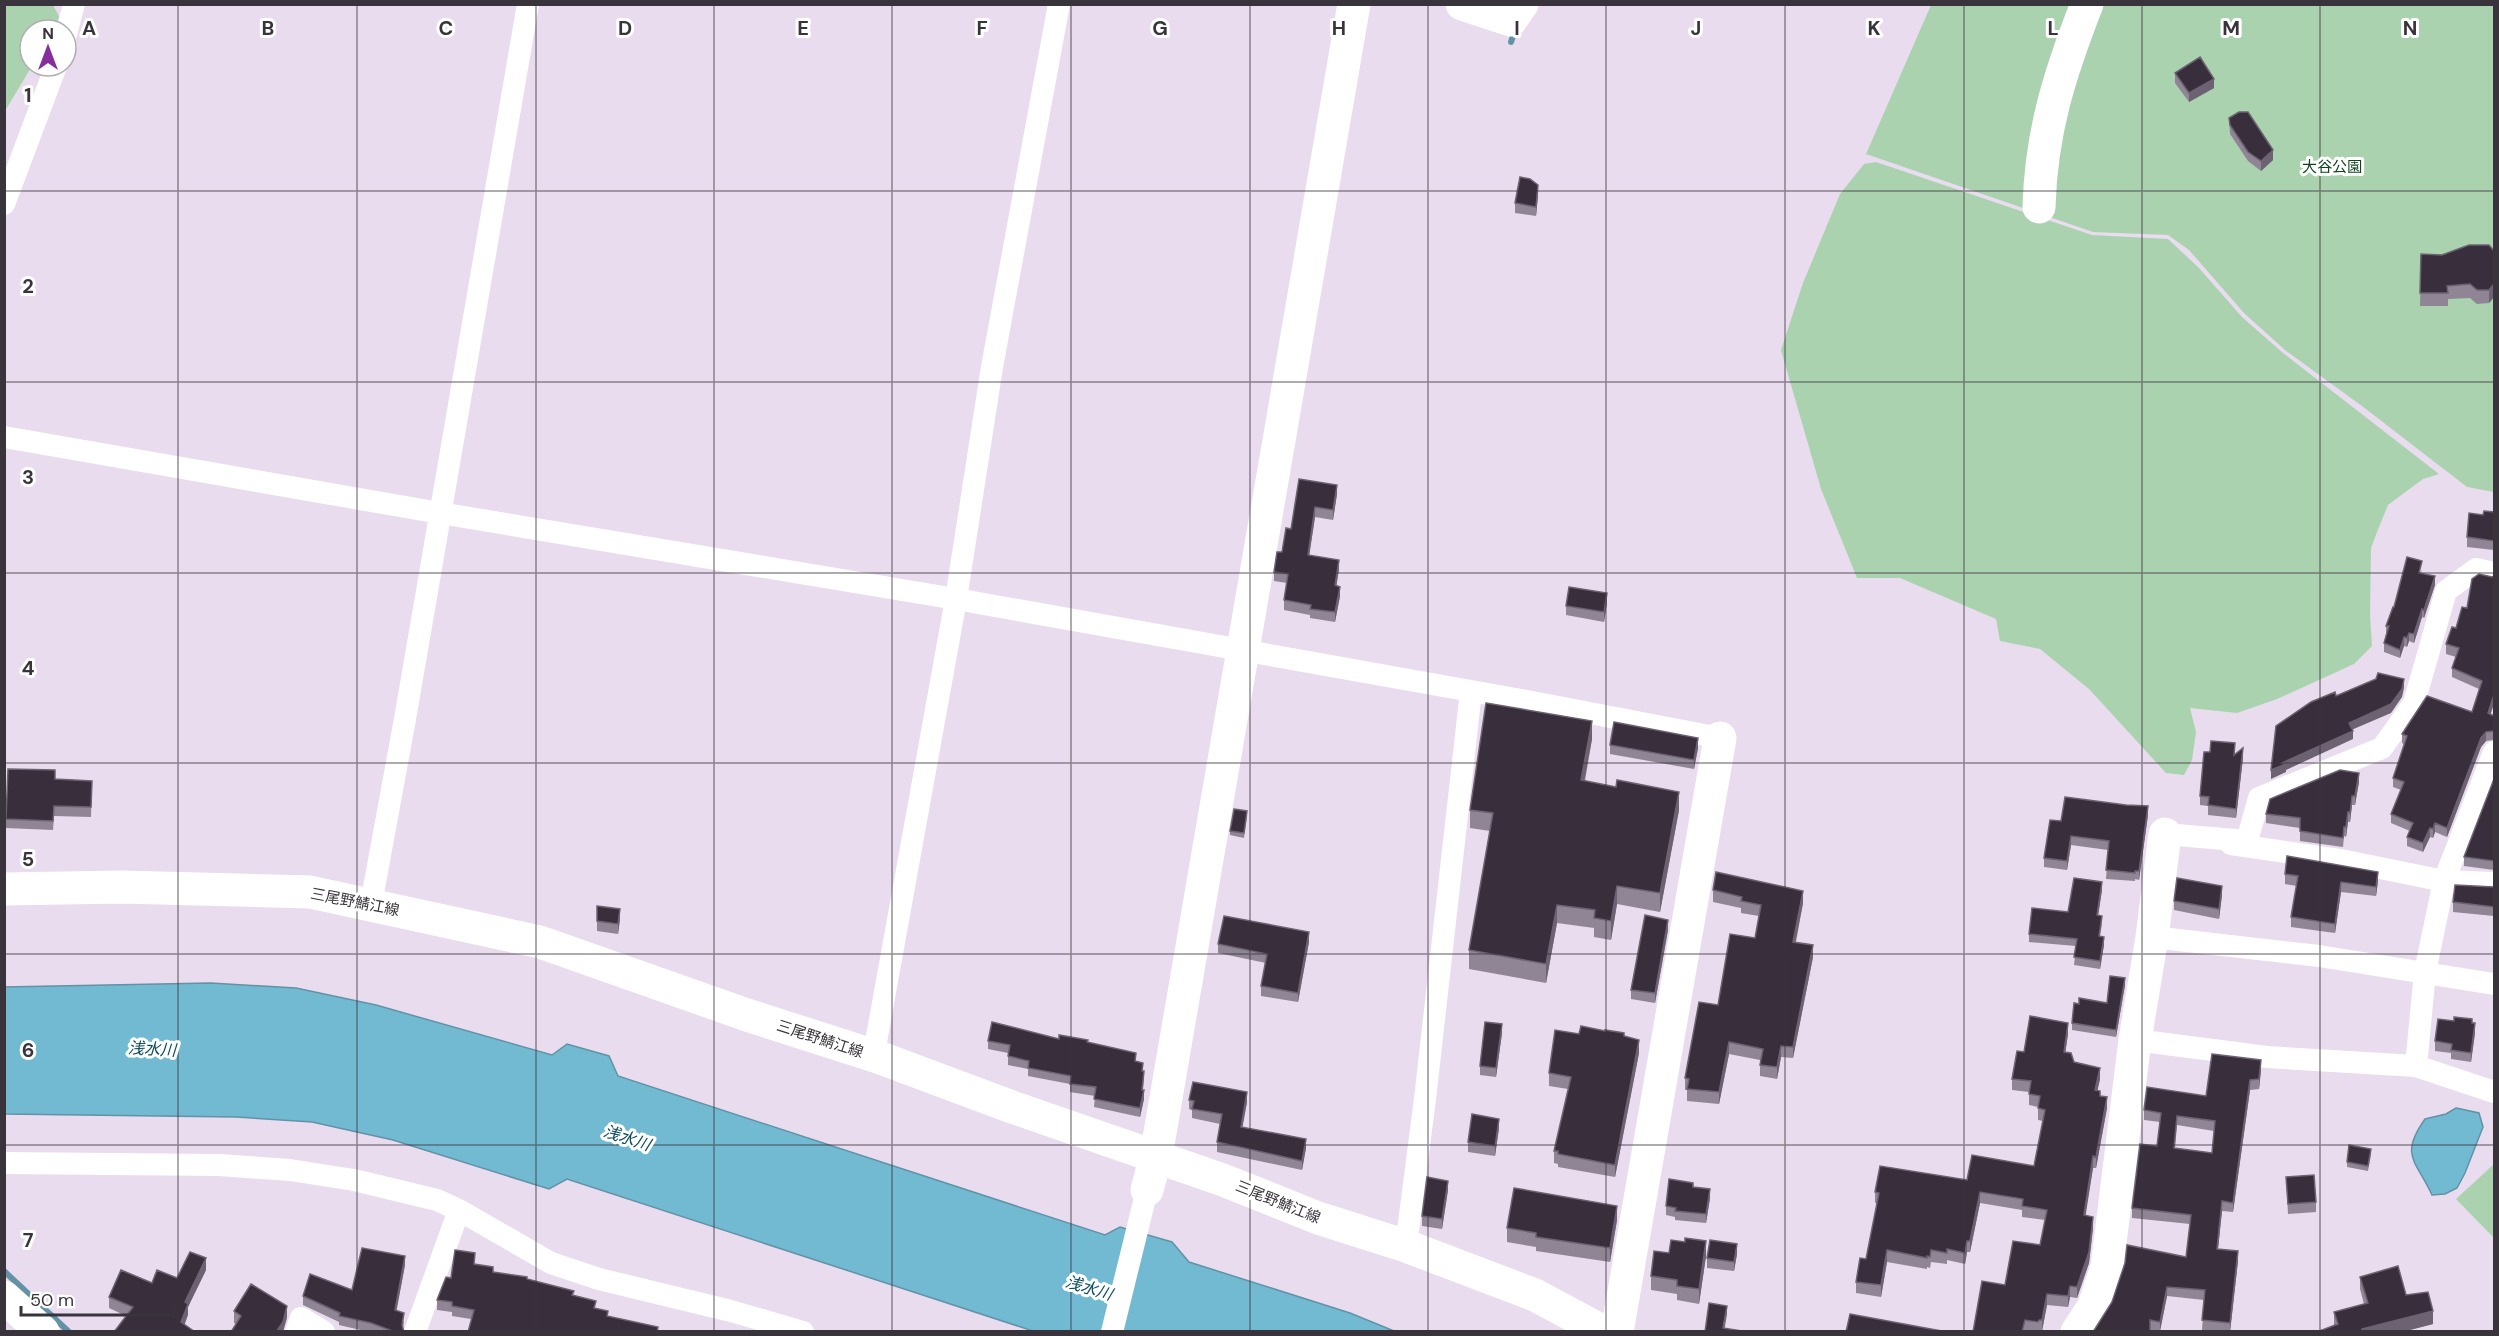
<svg xmlns="http://www.w3.org/2000/svg" width="2499" height="1336" font-family="'DM Sans','Noto Sans JP',sans-serif">
  <style>
    .green { fill: #aad2af }
    .water { fill: #72bad2; stroke: #6192a5; stroke-width: 1.5 }
    .lines { fill: none; stroke-linecap: round; stroke-linejoin: round }
    .stream { stroke: #6192a5; stroke-width: 6 }
    .street { stroke: #fff; stroke-width: 22 }
    .secondary { stroke: #fff; stroke-width: 33 }
    .wall { fill: #908595; fill-rule: evenodd }
    .shaded-wall { fill: #6d6271 }
    .building { fill: #382e3c; stroke: #6d6271; stroke-width: 1.5; fill-rule: evenodd }
    .grid { fill: none; stroke: #39343b; stroke-width: 1.5; stroke-opacity: 0.55 }
    .labels { text-anchor: middle; dominant-baseline: central; stroke-width: 6; stroke-linejoin: round; paint-order: stroke }
    .park-label { font-size: 15px; fill: #0d441c; stroke: #fff }
    .street-label { font-size: 15px; fill: #39343b; stroke: #fff }
    .water-label { font-size: 16px; font-style: italic; fill: #0b4b5c; stroke: #fff }
    .grid-label { font-size: 20px; text-anchor: middle; font-weight: bold; fill: #39343b; stroke: #fff; stroke-width: 6; stroke-linejoin: round; paint-order: stroke }
  </style>
  <rect width="100%" height="100%" fill="#e9dcee"/>
  <!-- green -->
  <path class="green" d="M5,5H53L60,18L53,30H30L32,66L5,111Z
    M1931,5H2494V492L2467,487L2362,406L2285,350L2244,313L2189,250L2168,235L2093,232L1866,154Z
    M1876,162L2092,235L2168,239L2198,267L2242,317L2283,353L2439,474L2423,479L2388,505L2377,532L2371,548L2370,615L2372,646L2354,664L2277,699L2237,713L2190,708L2196,732L2192,760L2184,775L2166,773L2089,689L2040,649L2000,641L1996,619L1900,578H1857L1821,489L1781,350L1803,283L1840,194L1864,164Z
    M2494,1164V1238L2456,1199Z"/>
  <!-- water -->
  <path class="water" d="M211,983L296,988L376,1005L552,1055L567,1044L609,1056L618,1076L1105,1235L1120,1227L1172,1242L1189,1262L1350,1313L1394,1331H1033L567,1179L549,1189L393,1140L312,1122L236,1117L5,1114L4,987Z
    M2456,1108L2479,1113L2483,1127L2465,1173L2457,1188L2445,1194L2432,1195C2416,1160 2399,1156 2425,1119L2446,1114Z"/>
  <g class="lines">
    <!-- stream -->
    <path class="stream" d="M1511,42L1515,30
      M4,1271L69,1332"/>
    <!-- street -->
    <path class="street" d="M66,34L74,4
      M4,204L56,66
      M4,437L440,513L956,599L1527,701L1720,738
      M2165,834L2247,841L2259,798L2382,748L2414,703L2446,591L2476,569L2494,573
      M2231,844L2346,861L2444,881L2494,883
      M371,904L405,719L528,4
      M2152,937L2319,956L2494,984
      M2135,1040L2267,1057L2416,1066L2494,1092
      M878,1057L874,1053L956,599L992,367L1059,4
      M2416,1066L2425,972L2444,881L2494,752
      M4,1163L219,1165L290,1170L354,1180L437,1200L459,1210L551,1263L599,1279L731,1311L803,1332
      M1406,1246L1425,1099L1471,691
      M296,1332L301,1318L324,1332
      M415,1332L459,1210
      M1112,1332L1147,1190"/>
    <!-- secondary -->
    <path class="secondary" d="M1462,4L1511,20L1522,4
      M2039,207C2041,132 2060,73 2087,4
      M4,889L122,887L310,892L540,942L747,1015L878,1057L1012,1107L1223,1180L1318,1218L1406,1246L1535,1295L1604,1332
      M1147,1190L1156,1156L1354,4
      M4,1297L43,1332
      M1617,1332L1720,738
      M2077,1332L2094,1306L2107,1267L2135,1040L2152,937L2165,834"/>
  </g>
  <!-- wall -->
  <path class="wall" d="M2175,73L2214,88L2189,102L2175,83Z
    M2229,118L2273,160L2261,171L2248,161L2230,134Z
    M1538,195L1536,216L1515,213V203Z
    M2494,251V297L2489,303L2477,304L2470,298L2448,299V306H2420L2421,254L2442,255Z
    M1299,479L1337,494L1333,520L1315,517L1309,555L1339,569L1336,586L1340,596L1335,622L1310,618V615L1284,610V600L1287,583L1274,581V572L1291,529Z
    M2494,512V550L2467,547V537L2483,515Z
    M2422,570L2421,573L2435,585L2424,618L2422,617L2414,643L2409,641L2407,647L2404,646L2400,658L2384,652V643L2386,634V626L2394,607Z
    M1607,603L1604,622L1566,615V606Z
    M2462,607L2491,714L2494,716V740L2486,741L2481,747L2447,837L2435,832L2433,838L2430,837L2423,852L2407,846V837L2410,831L2391,823V814L2401,790L2393,787V778L2405,745L2402,743V734L2472,712L2479,689L2452,677V668L2456,657L2446,654V644L2456,628Z
    M1592,739L1585,781L1679,810L1660,912L1617,904L1611,940L1594,937V928L1557,923L1546,983L1469,969V950L1490,831L1470,828V810Z
    M1610,745L1698,748L1694,769L1610,754Z
    M2235,754L2243,758L2236,818L2208,815V806L2200,805V796Z
    M55,779L92,781L91,817L54,816L53,830L6,828V819Z
    M2494,779V870L2464,866V857Z
    M2359,782L2355,805H2352L2350,822H2348L2346,837L2344,836L2343,847L2300,841V828L2266,823V814Z
    M2148,815L2139,880L2135,879V881L2106,879L2108,850L2071,845L2067,870L2044,867V858L2061,821Z
    M1247,816L1244,838L1230,835V831Z
    M2285,874L2378,881L2376,896L2341,892L2335,933L2291,927V917L2297,886L2285,884Z
    M2494,887V916L2453,912V902Z
    M1713,890L1803,903L1796,942L1813,957L1793,1058L1781,1057L1777,1079L1760,1076V1060L1729,1054L1719,1104L1687,1101V1090H1685V1078L1755,938L1759,916L1741,913V908L1713,902Z
    M2102,890L2098,915L2102,924L2100,936L2104,945L2100,969L2074,965L2076,946L2029,942V934L2068,912Z
    M2222,895L2219,919L2174,910V901Z
    M597,906L620,919L618,934L597,931Z
    M1668,930L1655,1003L1631,999V990Z
    M1309,942L1298,1002L1261,996V986L1266,963L1218,953V944Z
    M2125,985L2116,1037L2072,1030V1023L2079,1004L2107,1003Z
    M2472,1023L2475,1033L2471,1062L2451,1059V1053L2435,1051V1041Z
    M1502,1033L1496,1077L1480,1075V1066Z
    M1579,1034L1624,1036L1639,1053L1615,1177L1558,1167V1164L1554,1163V1151L1568,1089L1549,1086V1073Z
    M2068,1034L2065,1052L2074,1062L2100,1079L2097,1091L2107,1108L2096,1168H2093L2085,1215L2093,1228L2089,1263L2077,1298L2070,1297L2068,1307L2047,1305L2042,1331L1973,1332L2005,1285L2040,1245L2045,1220L2022,1217V1210L1980,1203L1970,1252H1967L1965,1264L1947,1260V1264L1931,1262L1930,1268L1927,1267V1269L1887,1262L1881,1297L1856,1293V1282L1866,1259L1877,1203H1875V1192L1967,1180L2034,1166L2043,1121L2038,1120V1107L2029,1105V1092L2012,1090V1079L2024,1052Z
    M1059,1039L1088,1042L1136,1061L1143,1071L1144,1080L1143,1090L1144,1099L1140,1117L1094,1107L1095,1096L1070,1092V1084L1028,1076V1069L1008,1065V1053L988,1049V1041Z
    M2261,1070L2259,1089L2250,1090L2233,1212L2222,1211L2218,1249L2238,1261L2230,1332L2202,1330L2204,1300L2167,1296L2160,1331L2150,1330L2093,1332L2186,1257L2190,1224L2132,1218V1208L2157,1146L2160,1122L2144,1120V1110L2206,1096ZM2177,1125L2214,1131L2212,1153L2175,1148Z
    M1189,1100L1247,1102L1242,1127L1306,1148L1302,1170L1217,1152V1142L1220,1124L1192,1118V1110L1189,1109Z
    M1499,1128L1495,1156L1468,1152V1142Z
    M2371,1154L2368,1171L2347,1167V1162Z
    M2286,1177L2316,1202V1212L2288,1214Z
    M1693,1187L1710,1198L1706,1223L1675,1220V1217L1666,1215V1206Z
    M1448,1190L1442,1229L1422,1226V1216Z
    M1617,1220L1610,1262L1536,1251V1247L1507,1242V1228Z
    M1737,1254L1734,1271L1707,1268V1258Z
    M1706,1256L1699,1304L1677,1300V1294L1651,1290V1276Z
    M475,1264L493,1272L527,1279L574,1296L608,1316L658,1332L471,1319L452,1316V1312L437,1310V1300L451,1278Z
    M405,1265L396,1311L404,1322L403,1329L404,1332H369L339,1325V1322L303,1305V1296L352,1290Z
    M206,1270L188,1307V1315L126,1316L109,1308V1297L152,1283L177,1278Z
    M2360,1277L2406,1295L2433,1324L2402,1332H2317L2334,1325V1312L2364,1304L2360,1289Z
    M234,1311L287,1318L236,1324L234,1323Z"/>
  <!-- shaded-wall -->
  <path class="shaded-wall" d="M2214,79V88L2189,102V93Z
    M2273,150V160L2261,171V161Z
    M1538,185V195L1536,216V207Z
    M2494,284V297L2489,303V290Z
    M1337,485V494L1333,520V510Z
    M1315,507V517L1308,564V555Z
    M1339,560V569L1335,595V585Z
    M2435,576V585L2424,618V610Z
    M1340,587V596L1335,622V612Z
    M1607,593V603L1604,622V612Z
    M2422,609V617L2414,643V634Z
    M2409,633V641L2407,647V638Z
    M2404,637V646L2400,658V650Z
    M2404,679V688L2402,697L2391,713L2349,731V723Z
    M2494,695V704L2488,722V713Z
    M1592,721V739L1581,798V780Z
    M2353,731V739L2286,770V772L2271,779V770L2282,763Z
    M2486,732V741L2481,747L2447,837V828L2481,738Z
    M1698,738V748L1694,769V760Z
    M2243,748V758L2236,818V809Z
    M2359,773V782L2355,805V796Z
    M1679,792V810L1660,912V893Z
    M2352,796V805L2350,822V813Z
    M2148,806V815L2139,880V871Z
    M2348,812V822L2346,837V827Z
    M2435,823V832L2433,838V829Z
    M2430,828V837L2423,852V843Z
    M2071,836V845L2067,870V861Z
    M2378,872V881L2376,896V887Z
    M2102,882V890L2097,923V915Z
    M2341,882V892L2335,933V924Z
    M1617,886V904L1611,940V921Z
    M2222,886V895L2219,919V909Z
    M1803,891V903L1793,954V942Z
    M1557,905V923L1546,983V964Z
    M620,909V919L618,934V924Z
    M1668,920V930L1655,1003V993Z
    M1309,932V942L1298,1002V993Z
    M2104,937V945L2100,969V961Z
    M1813,945V957L1793,1058V1047Z
    M2125,978V985L2116,1037V1030Z
    M2068,1023V1034L2064,1063V1052Z
    M2475,1023V1033L2471,1062V1053Z
    M1502,1024V1033L1496,1077V1068Z
    M1639,1040V1053L1615,1177V1165Z
    M1729,1042V1054L1719,1104V1092Z
    M1781,1046V1057L1777,1079V1067Z
    M2261,1060V1070L2259,1089V1079Z
    M2100,1068V1079L2095,1102V1090Z
    M2250,1080V1090L2233,1212V1203Z
    M1144,1090V1099L1140,1117V1108Z
    M1247,1092V1102L1241,1136V1127Z
    M2107,1097V1108L2096,1168V1157Z
    M1499,1119V1128L1495,1156V1146Z
    M1306,1139V1148L1302,1170V1161Z
    M2093,1156V1168L2084,1226V1215Z
    M1448,1181V1190L1442,1229V1219Z
    M1710,1189V1198L1706,1223V1214Z
    M1980,1192V1203L1970,1252V1241Z
    M2222,1201V1211L2217,1258V1249Z
    M1617,1206V1220L1610,1262V1248Z
    M2093,1217V1228L2089,1263L2077,1298V1287Z
    M1706,1241V1256L1699,1304V1289Z
    M1967,1241V1252L1965,1264V1253Z
    M1737,1244V1254L1734,1271V1262Z
    M1887,1250V1262L1881,1297V1285Z
    M2238,1251V1261L2230,1332V1323Z
    M405,1256V1265L395,1319V1310Z
    M206,1258V1270L188,1307V1315L182,1332L181,1322L185,1302Z
    M2070,1286V1297L2068,1307V1296Z
    M2167,1287V1296L2160,1331V1322Z
    M2047,1294V1305L2042,1331V1320Z
    M287,1306V1318L283,1332H276Z
    M1727,1306V1314L1724,1332H1723Z
    M2433,1311V1324L2402,1332H2362V1329Z"/>
  <!-- building -->
  <path class="building" d="M2200,57L2214,79L2189,93L2175,73Z
    M2239,112H2248L2273,150L2261,161L2248,152L2230,125L2229,118Z
    M1520,177L1530,179L1538,185L1536,207L1515,203Z
    M2469,245H2489L2494,251V284L2489,290H2477L2470,284L2447,286L2448,293H2420L2421,254L2442,255Z
    M1299,479L1337,485L1333,510L1315,507L1308,555L1339,560L1335,585L1340,587L1335,612L1310,609L1311,605L1284,600L1288,574L1274,572L1277,552H1282L1286,528L1291,529Z
    M2484,511L2494,512V541L2467,537L2469,513L2483,515Z
    M2407,557L2422,561L2419,573L2435,576L2424,610L2422,609L2414,634L2409,633L2407,638L2404,637L2400,650L2384,643L2389,626H2386L2393,607H2394Z
    M2479,574L2492,577L2494,576V695L2488,713L2494,716V731L2486,732L2481,738L2447,828L2435,823L2433,829L2430,828L2423,843L2407,837L2413,823L2391,814L2404,782L2393,778L2407,736L2402,734L2427,696L2472,712L2482,681L2452,668L2459,648L2446,644L2452,627L2456,628L2462,607L2467,608L2472,579Z
    M1569,587L1607,593L1604,612L1566,606Z
    M2378,673L2404,679L2402,689L2391,704L2349,723L2353,731L2282,763L2286,764L2271,770L2276,726L2311,702L2335,692L2336,696L2376,679Z
    M1486,703L1592,721L1581,780L1616,787L1617,780L1679,792L1660,893L1617,886L1611,921L1594,918L1595,910L1557,905L1546,964L1469,950L1493,813L1470,810Z
    M1614,722L1698,738L1694,760L1610,745Z
    M2211,741L2235,743L2234,755L2243,748L2236,809L2208,805L2209,797L2200,796L2204,752H2210Z
    M8,769L55,770V779L92,781L91,807L54,806L53,821L6,819Z
    M2340,770L2359,773L2355,796H2352L2350,813L2348,812L2346,827H2344L2343,838L2300,831V818L2266,814L2270,799Z
    M2494,779V861L2464,857Z
    M2065,797L2126,805L2148,806L2139,871H2135V873L2106,870L2109,841L2071,836L2067,861L2044,858L2050,820L2061,821Z
    M1234,809L1247,811L1244,833L1230,831Z
    M2287,856L2378,872L2376,887L2341,882L2335,924L2291,917L2298,876L2285,874Z
    M1716,872L1803,891L1793,942L1813,945L1793,1047L1781,1046L1777,1067L1760,1065L1763,1049L1729,1042L1719,1092L1687,1089L1689,1079L1685,1078L1699,1002L1718,1005L1730,934L1755,938L1761,905L1741,901L1742,897L1713,890Z
    M2074,878L2102,882L2097,915L2102,916L2099,936L2104,937L2100,961L2074,957L2077,939L2029,934L2032,908L2068,912Z
    M2177,878L2222,886L2219,909L2174,901Z
    M2455,885L2494,887V907L2453,902Z
    M597,906L620,909L618,924L597,921Z
    M1645,915L1668,920L1655,993L1631,990Z
    M1224,916L1309,932L1298,993L1261,986L1267,954L1218,944Z
    M2110,976L2125,978L2116,1030L2072,1023L2074,1003L2079,1004V998L2107,1003Z
    M2030,1016L2068,1023L2064,1052L2071,1053L2074,1062L2100,1068L2095,1090L2100,1091V1096L2107,1097L2096,1157L2093,1156L2084,1215L2093,1217L2089,1252L2077,1287L2070,1286L2068,1296L2047,1294L2042,1320H2039L2038,1322L2025,1320L2022,1332H1973L1982,1281L2005,1285L2013,1241L2040,1245L2047,1210L2022,1206L2023,1199L1980,1192L1970,1241H1967L1965,1253L1947,1249V1253L1931,1250L1930,1257L1927,1256V1258L1887,1250L1881,1285L1856,1282L1860,1258L1866,1259L1879,1193L1875,1192L1880,1166L1967,1180L1972,1155L2034,1166L2045,1110L2038,1108L2040,1096L2029,1094L2031,1081L2012,1079L2017,1051L2024,1052Z
    M2454,1017L2472,1019V1023H2475L2471,1053L2451,1050L2452,1044L2435,1041L2438,1019L2454,1021Z
    M992,1022L1059,1039V1035L1088,1040L1087,1042L1136,1053L1135,1061L1143,1063L1142,1071H1144L1142,1090H1144L1140,1108L1094,1099L1096,1087L1070,1084L1071,1076L1028,1068L1029,1061L1008,1056L1010,1045L988,1041Z
    M1485,1022L1502,1024L1496,1068L1480,1066Z
    M1581,1026L1605,1031V1030L1624,1033V1036L1639,1040L1615,1165L1558,1154V1151H1554L1571,1077L1549,1073L1555,1030L1579,1034Z
    M2212,1054L2261,1060L2259,1079L2250,1080L2233,1203L2222,1201L2217,1249L2238,1251L2230,1323L2202,1320L2205,1290L2167,1287L2160,1322L2150,1320V1332H2093L2112,1302L2125,1263L2127,1245L2186,1257L2191,1215L2132,1208L2140,1144L2157,1146L2161,1113L2144,1110L2147,1087L2206,1096ZM2177,1116L2215,1121L2212,1153L2174,1148Z
    M1193,1082L1247,1092L1241,1127L1306,1139L1302,1161L1217,1142L1222,1114L1192,1109L1194,1101L1189,1100Z
    M1472,1114L1499,1119L1495,1146L1468,1142Z
    M2349,1145L2371,1149L2368,1166L2347,1162Z
    M2314,1175L2316,1202L2288,1204L2286,1177Z
    M1427,1177L1448,1181L1442,1219L1422,1216Z
    M1669,1179L1693,1183V1187L1710,1189L1706,1214L1675,1211L1676,1208L1666,1206Z
    M1514,1188L1617,1206L1610,1248L1536,1237V1233L1507,1228Z
    M1685,1238L1706,1241L1699,1289L1677,1286V1280L1651,1276L1654,1251L1669,1253L1671,1240L1685,1242Z
    M1710,1240L1737,1244L1734,1262L1707,1258Z
    M362,1248L405,1256L395,1310L404,1313L402,1325L404,1332H395L371,1323L339,1316L340,1313L303,1296L310,1274L352,1290Z
    M455,1250L475,1253L474,1264L493,1267V1272L527,1277V1279L574,1291L572,1295L596,1301L594,1308L608,1311L607,1316L658,1327L657,1332H468L474,1310L452,1306V1302L437,1300L446,1277L451,1278Z
    M190,1252L206,1258L185,1302L188,1304L181,1322L195,1332H114L133,1307L109,1297L121,1270L152,1283L157,1270L177,1278Z
    M2398,1266L2406,1295L2428,1292L2433,1311L2362,1329L2363,1332H2317L2338,1324L2334,1312L2368,1303L2360,1277Z
    M251,1284L287,1306L283,1322L276,1332H231L241,1316L234,1311Z
    M1709,1303L1727,1306L1723,1328L1748,1332H1705Z
    M1850,1314L1947,1332H1846Z"/>
  <!-- grid -->
  <path class="grid" d="M178,4V1332M357,4V1332M536,4V1332M714,4V1332M892,4V1332M1071,4V1332M1250,4V1332M1428,4V1332M1606,4V1332M1785,4V1332M1964,4V1332M2142,4V1332M2320,4V1332M4,191H2494M4,382H2494M4,573H2494M4,763H2494M4,954H2494M4,1145H2494"/>
  <g class="labels">
    <!-- park labels -->
    <g class="park-label">
      <text x="2332" y="167">大谷公園</text>
    </g>
    <!-- street labels -->
    <g class="street-label">
      <text transform="translate(355 902) rotate(11)">三尾野鯖江線</text>
      <text transform="translate(820 1039) rotate(18)">三尾野鯖江線</text>
      <text transform="translate(1278 1202) rotate(22)">三尾野鯖江線</text>
    </g>
    <!-- water labels -->
    <g class="water-label">
      <text transform="translate(152 1049) rotate(3)">浅水川</text>
      <text transform="translate(627 1138) rotate(18)">浅水川</text>
      <text transform="translate(1089 1288) rotate(17)">浅水川</text>
    </g>
  </g>
  <g class="grid-label">
    <text x="89" y="35">A</text>
    <text x="268" y="35">B</text>
    <text x="446" y="35">C</text>
    <text x="625" y="35">D</text>
    <text x="803" y="35">E</text>
    <text x="982" y="35">F</text>
    <text x="1160" y="35">G</text>
    <text x="1339" y="35">H</text>
    <text x="1517" y="35">I</text>
    <text x="1696" y="35">J</text>
    <text x="1874" y="35">K</text>
    <text x="2053" y="35">L</text>
    <text x="2231" y="35">M</text>
    <text x="2410" y="35">N</text>
    <text x="28" y="102">1</text>
    <text x="28" y="293">2</text>
    <text x="28" y="484">3</text>
    <text x="28" y="675">4</text>
    <text x="28" y="866">5</text>
    <text x="28" y="1057">6</text>
    <text x="28" y="1247">7</text>
  </g>
  <!-- border -->
  <rect width="2499" height="1336" fill="none" stroke="#39343b" stroke-width="12"/>
  <!-- north arrow -->
  <g transform="translate(48 48)"><circle r="28" fill="#ffffff" stroke="#b0aeb1" stroke-width="1.5"/>
  <path d="M0-4.5L10 22L0 15L-10 22Z" fill="#852e9c"/>
  <text y="-9" font-size="16" font-weight="bold" text-anchor="middle" fill="#39343b">N</text>
  </g>
  <!-- scale -->
  <path d="M21 1306v9h153v-9" fill="none" stroke="#39343b" stroke-width="3"/>
  <text x="30" y="1306" font-size="18" fill="#39343b" stroke="#ffffff" stroke-width="4.5" paint-order="stroke">50 m</text>
</svg>
